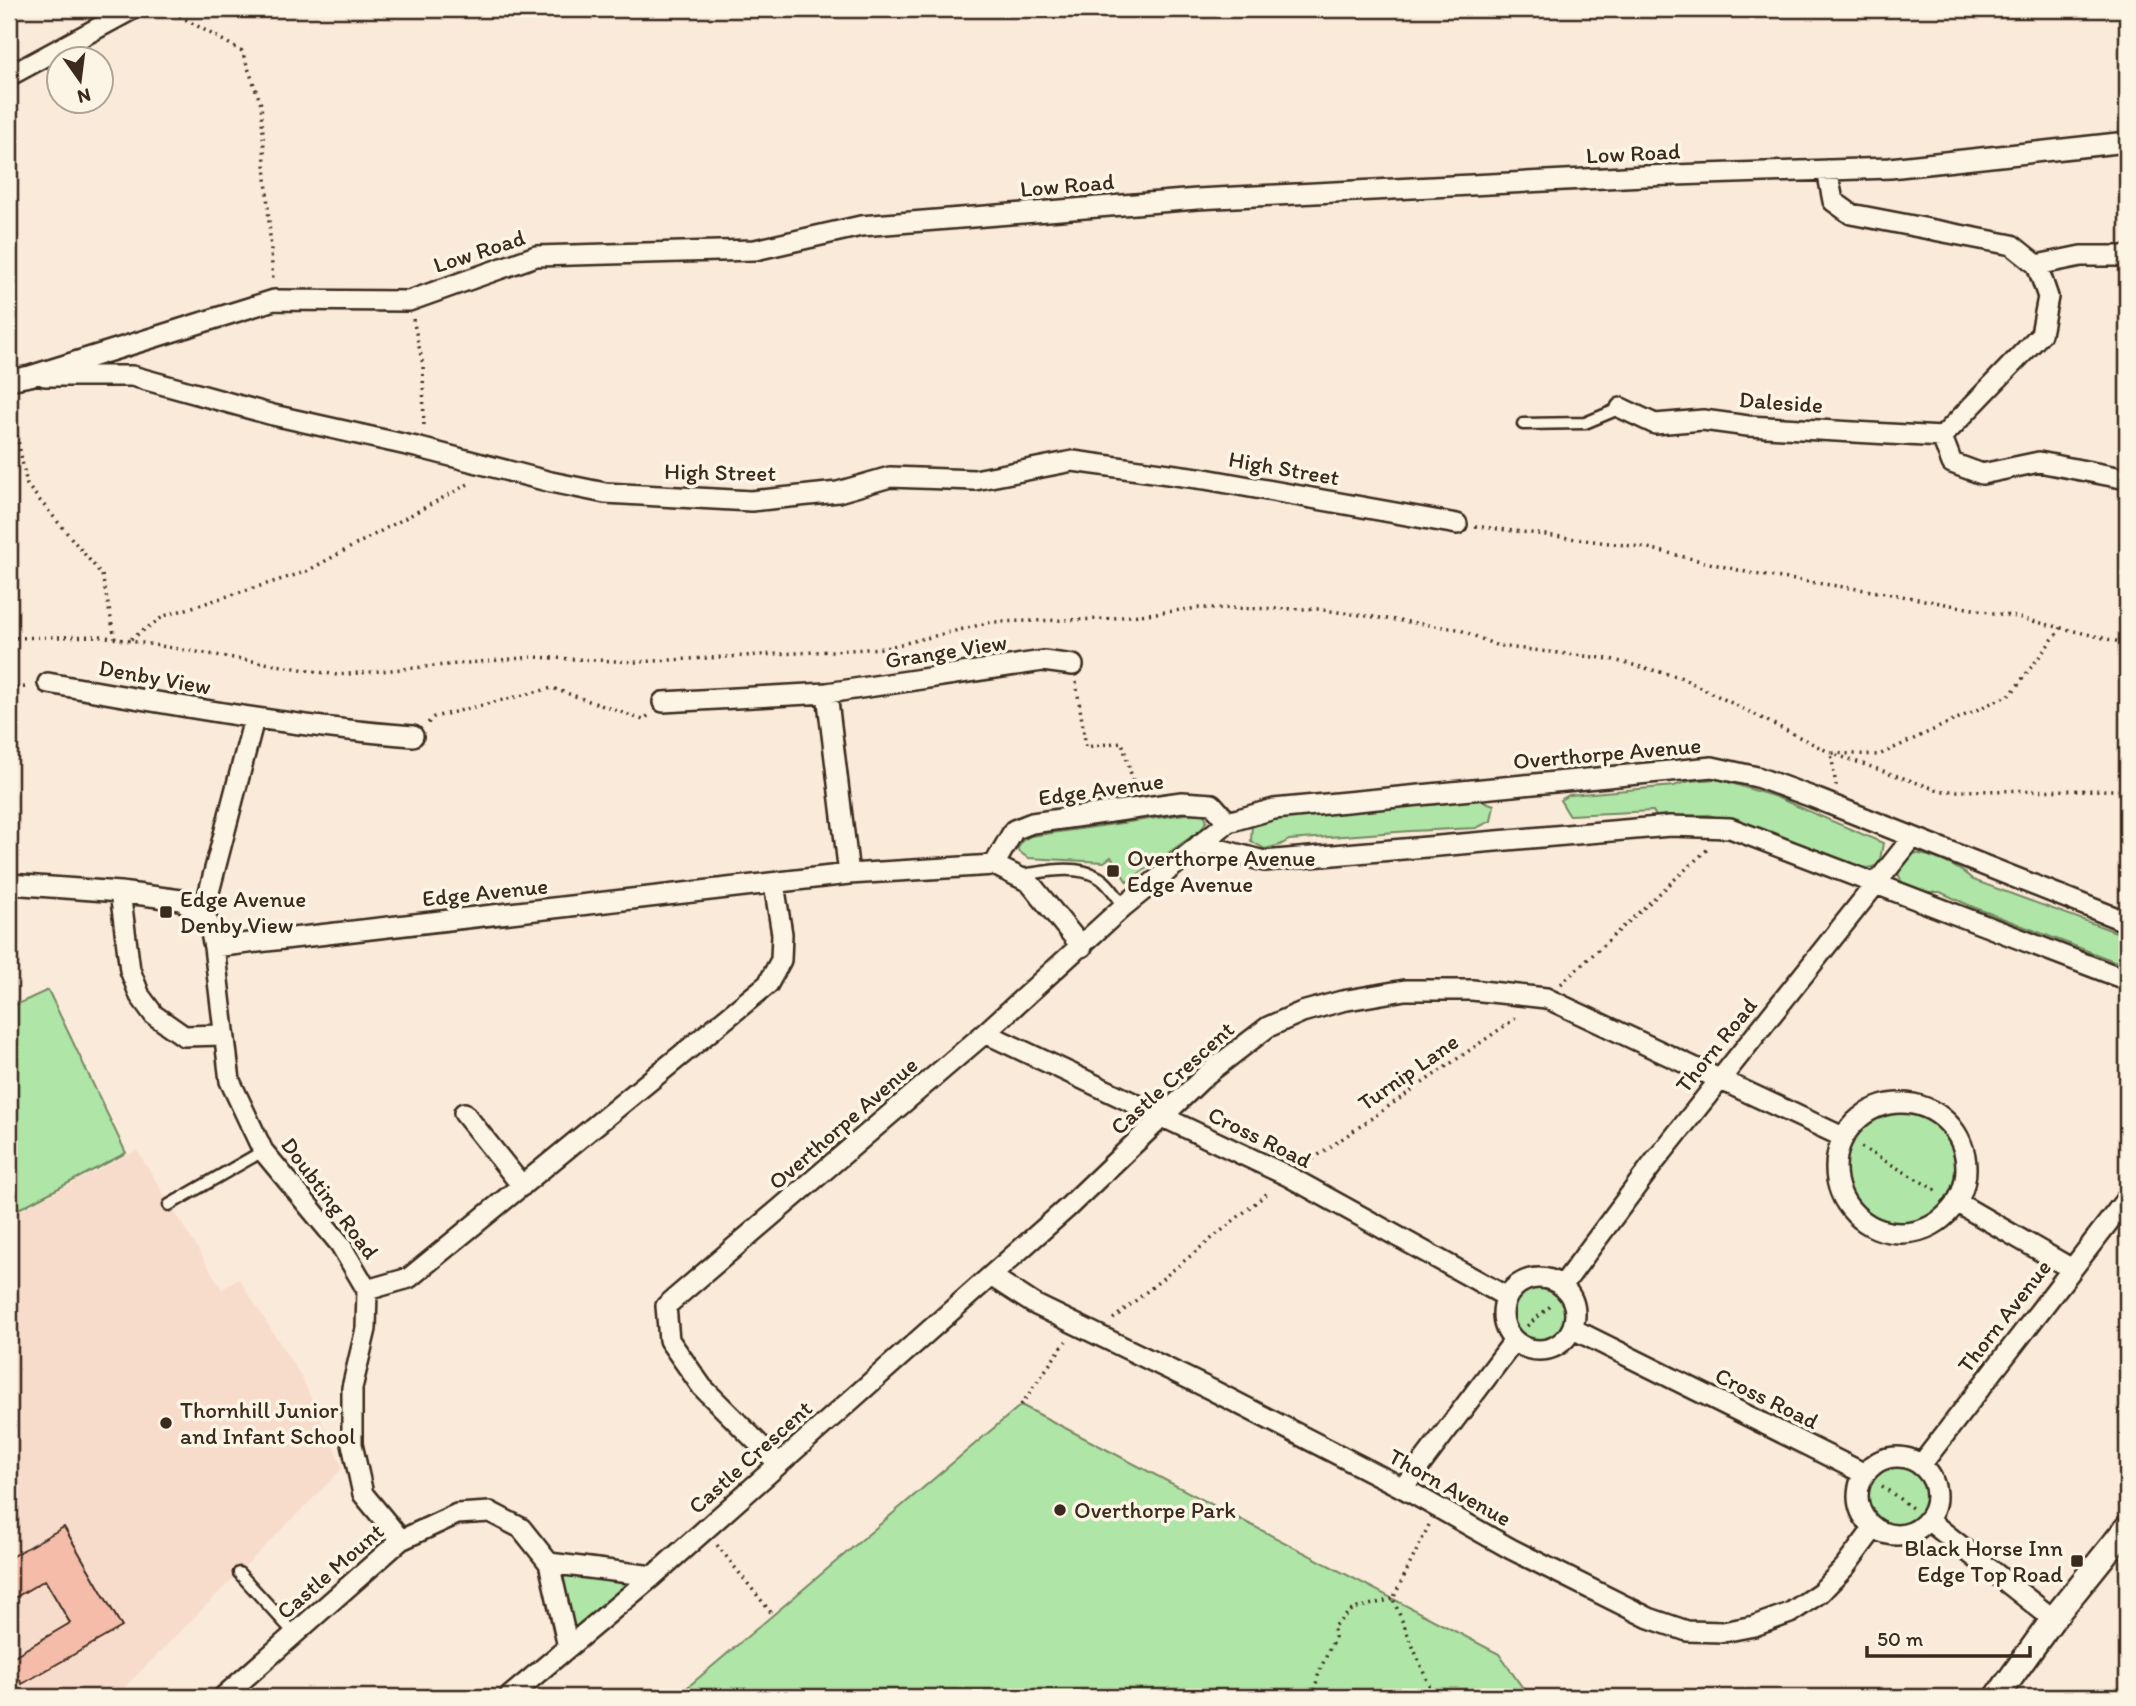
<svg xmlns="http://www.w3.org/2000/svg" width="2136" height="1706" font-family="Itim,sans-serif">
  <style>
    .built { fill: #f8dccb }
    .green { fill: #afe5a7; stroke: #758862; stroke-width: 2 }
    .building { fill: #f4bca9; stroke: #3b2a1e; stroke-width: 2 }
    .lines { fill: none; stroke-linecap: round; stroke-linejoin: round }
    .service-casing { stroke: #3b2a1e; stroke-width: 15 }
    .minor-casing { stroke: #3b2a1e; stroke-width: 24 }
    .tertiary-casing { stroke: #3b2a1e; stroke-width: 28 }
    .path { stroke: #3b2a1e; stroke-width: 3.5; stroke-dasharray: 2 5; stroke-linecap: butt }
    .service { stroke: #fcf5e5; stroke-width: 10 }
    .minor { stroke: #fcf5e5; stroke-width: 19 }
    .tertiary { stroke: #fcf5e5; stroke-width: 23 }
    .poi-dot { fill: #3b2a1e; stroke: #fcf5e5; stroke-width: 2.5 }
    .labels { text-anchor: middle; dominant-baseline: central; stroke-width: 7; stroke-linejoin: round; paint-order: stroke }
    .street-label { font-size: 23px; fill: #3b2a1e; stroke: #fcf5e5 }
    .poi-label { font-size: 23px; fill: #3b2a1e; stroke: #fcf5e5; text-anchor: start }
  </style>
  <rect width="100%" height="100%" fill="#faead9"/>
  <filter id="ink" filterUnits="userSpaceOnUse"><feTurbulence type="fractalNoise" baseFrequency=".0143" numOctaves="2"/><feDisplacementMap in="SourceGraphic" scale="14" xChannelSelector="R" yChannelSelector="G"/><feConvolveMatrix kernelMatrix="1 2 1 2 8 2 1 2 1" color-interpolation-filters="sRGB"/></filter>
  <g filter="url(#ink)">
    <!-- built -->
    <path class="built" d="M137,1150L222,1289L239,1279L302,1378L343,1468L115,1697H9V1216Z"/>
    <!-- green -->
    <path class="green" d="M1718,779L1776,797L1883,843L1879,865L1869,868L1853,866L1761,828L1708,815L1656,816L1653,811L1569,815L1560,800L1569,795L1674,786L1689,781Z
      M1480,800L1494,805L1491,821L1476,828L1410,831L1289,840L1280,845L1265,849L1251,841L1252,824L1274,819Z
      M1192,813H1203L1207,820L1202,829L1127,882L1111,857L1104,862L1028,858L1017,850L1022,841L1031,836Z
      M1913,853C1932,855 1959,866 1973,880L2127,936V966L1973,907L1940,892H1926L1902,883L1897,870Z
      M48,990L126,1153L9,1214V1008Z
      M1836 1168a65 65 0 1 1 130 0a65 65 0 1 1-130 0Z
      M1503 1314a36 36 0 1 1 72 0a36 36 0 1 1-72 0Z
      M1021,1405L1499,1654L1529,1697H676Z
      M1858 1496a39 39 0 1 1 78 0a39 39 0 1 1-78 0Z
      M549,1563L653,1576L568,1647Z"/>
    <!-- building -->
    <path class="building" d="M64,1527L122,1627L22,1684L18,1677L9,1683V1659L70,1623L45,1580L9,1601V1558Z"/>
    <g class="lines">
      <!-- service casing -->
      <g class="service-casing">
        <path id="service" d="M1523,424L1585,423L1621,408
          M1021,875C1045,872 1075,864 1098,877C1108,882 1117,897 1124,906
          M169,1205L263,1151
          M239,1573L295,1634"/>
      </g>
      <!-- minor casing -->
      <g class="minor-casing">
        <path id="minor" d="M9,76L133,9
          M2037,265L2081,256H2127
          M45,376H132L273,415L416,447L551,482L605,493L751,501L838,492L890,477L975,480L1073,461L1205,479L1457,524
          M9,380L30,376L274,300L409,301L536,256L755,250L861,226L1197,199L1644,176L1890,168L2127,142
          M1621,408L1655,424L1703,420L1748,426L1942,437L2041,334L2048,297L2037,265L2012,245L1851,214L1833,201L1827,170
          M1942,437L1952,463L1982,474L2039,462L2127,479
          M48,683C169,704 290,727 413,736
          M663,702L827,693
          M1200,844L1264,861L1670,826L1730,828L2127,980
          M994,865L1014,830L1032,823L1182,802L1212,804L1228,822
          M849,874L827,693L1043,661L1073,665
          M9,884L120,892L181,900L203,915L209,924L214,947L849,874L994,865L1029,882L1082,947
          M120,892L130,970L140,996L154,1015L184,1036L223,1035
          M203,915L254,719
          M214,947L230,1081L263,1151L340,1244L367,1290L409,1278L768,984L781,960L782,934L774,884
          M985,1033L1288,1176L1507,1297
          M1836 1168a65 65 0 1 1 130 0a65 65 0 1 1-130 0Z
          M464,1113L522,1186
          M1956,1202L2072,1269
          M991,1276L1034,1304L1212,1390L1403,1488L1511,1549L1649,1618L1687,1631L1723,1632L1754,1626L1790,1613L1821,1592L1845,1567L1874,1528
          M1503 1314a36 36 0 1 1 72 0a36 36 0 1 1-72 0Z
          M1562,1286L1652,1165L1913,837
          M367,1290L366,1329L352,1388V1444L363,1494L401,1540
          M1573,1329L1865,1474
          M1858 1496a39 39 0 1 1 78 0a39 39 0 1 1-78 0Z
          M779,1464L702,1387L669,1340L666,1306L985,1033L1124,906L1228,822L1274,809L1712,767L1757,777L1812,797L2127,922
          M1921,1465L2127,1198
          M1403,1488L1514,1341
          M1928,1520L2053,1619
          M549,1563L653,1576
          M223,1697L401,1540L457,1514L490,1512L521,1528L549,1563L568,1647
          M509,1697L653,1576L1066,1209L1207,1074L1268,1027L1302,1012L1342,1001L1405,990H1472L1546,998L1843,1137"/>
      </g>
      <!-- tertiary casing -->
      <g class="tertiary-casing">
        <path id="tertiary" d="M1997,1697L2053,1619L2127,1527"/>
      </g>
      <!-- path -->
      <path class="path" d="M167,9L242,51L261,104L273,281
        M413,319L423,365L424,430
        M10,401L27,485L102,575L115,638
        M1475,526L1648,548L1754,574L1886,593L2016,617L2120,642L2127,641
        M9,638L100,636L337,675L533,657L636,662L885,648L992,622L1105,619L1199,608L1317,609L1458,629L1498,646L1610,659L1680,677L1831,753L1941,791L2127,790
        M131,639L164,616L305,572L472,482
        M1076,682L1086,747L1122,742L1135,788
        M9,688L29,687
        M428,723L434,717L552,688L643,720L649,715
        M1836,786L1831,753L1879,755L2011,694L2061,628
        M1561,984L1710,847
        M1861,1147L1939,1192
        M1307,1163L1519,1016
        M1113,1319L1270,1191
        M1527,1326L1553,1304
        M1021,1405L1066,1341
        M1882,1486L1912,1508
        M1429,1525L1393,1599L1434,1697
        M717,1545L773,1615
        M1313,1697L1319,1672L1335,1637L1333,1627L1353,1609L1393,1599"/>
      <!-- service -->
      <use href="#service" class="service"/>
      <!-- minor -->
      <use href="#minor" class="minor"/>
      <!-- tertiary -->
      <use href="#tertiary" class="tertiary"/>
    </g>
  </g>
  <!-- markers -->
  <g class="poi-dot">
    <rect x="1106" y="864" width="14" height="14" rx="3.5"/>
    <rect x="159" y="905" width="14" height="14" rx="3.5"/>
    <circle cx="166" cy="1423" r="7"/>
    <circle cx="1060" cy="1510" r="7"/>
    <rect x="2070" y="1554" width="14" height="14" rx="3.5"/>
  </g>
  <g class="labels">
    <!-- street labels -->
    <g class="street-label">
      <text transform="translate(1633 153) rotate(-3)">Low Road</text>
      <text transform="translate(1067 185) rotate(-5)">Low Road</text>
      <text transform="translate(479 251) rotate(-18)">Low Road</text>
      <text transform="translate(1781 402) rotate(4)">Daleside</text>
      <text transform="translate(1284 468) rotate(10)">High Street</text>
      <text transform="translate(720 472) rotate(1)">High Street</text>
      <text transform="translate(946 651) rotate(-9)">Grange View</text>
      <text transform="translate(155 677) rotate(10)">Denby View</text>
      <text transform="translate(1607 753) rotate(-5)">Overthorpe Avenue</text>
      <text transform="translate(1101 789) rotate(-8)">Edge Avenue</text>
      <text transform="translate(485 892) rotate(-6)">Edge Avenue</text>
      <text transform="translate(1716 1045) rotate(-51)">Thorn Road</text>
      <text transform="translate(1408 1072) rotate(-35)">Turnip Lane</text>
      <text transform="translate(1172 1078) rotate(-42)">Castle Crescent</text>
      <text transform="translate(843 1123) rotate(-41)">Overthorpe Avenue</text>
      <text transform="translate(1260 1137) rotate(26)">Cross Road</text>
      <text transform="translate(330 1198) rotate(53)">Doubting Road</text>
      <text transform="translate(2004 1316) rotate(-52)">Thorn Avenue</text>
      <text transform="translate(1767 1398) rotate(26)">Cross Road</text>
      <text transform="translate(750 1457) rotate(-42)">Castle Crescent</text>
      <text transform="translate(1450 1487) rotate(29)">Thorn Avenue</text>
      <text transform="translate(330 1571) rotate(-41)">Castle Mount</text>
    </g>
    <!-- poi labels -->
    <g class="poi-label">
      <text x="1127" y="858">Overthorpe Avenue<tspan x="1127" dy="26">Edge Avenue</tspan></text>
      <text x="180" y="899">Edge Avenue<tspan x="180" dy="26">Denby View</tspan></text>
      <text x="180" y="1410">Thornhill Junior<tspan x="180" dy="26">and Infant School</tspan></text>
      <text x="1074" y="1510">Overthorpe Park</text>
      <text x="2063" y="1548" text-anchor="end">Black Horse Inn<tspan x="2063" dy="26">Edge Top Road</tspan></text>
    </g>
  </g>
  <!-- margin -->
  <rect width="2136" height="1706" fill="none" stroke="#fcf5e5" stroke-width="35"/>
  <rect x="18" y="18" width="2101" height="1671" fill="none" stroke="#3b2a1e" stroke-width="2.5" filter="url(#ink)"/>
  <!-- north arrow -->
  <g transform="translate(80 80) rotate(166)"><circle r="33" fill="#fcf5e5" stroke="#afa495" stroke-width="2"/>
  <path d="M0-5L12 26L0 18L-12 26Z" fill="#3b2a1e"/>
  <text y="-10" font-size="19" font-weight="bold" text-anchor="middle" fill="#3b2a1e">N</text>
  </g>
  <!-- scale -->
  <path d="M1867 1646v10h163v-10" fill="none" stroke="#3b2a1e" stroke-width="3.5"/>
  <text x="1877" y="1646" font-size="21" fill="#3b2a1e" stroke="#fcf5e5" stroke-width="5" paint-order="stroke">50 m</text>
</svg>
